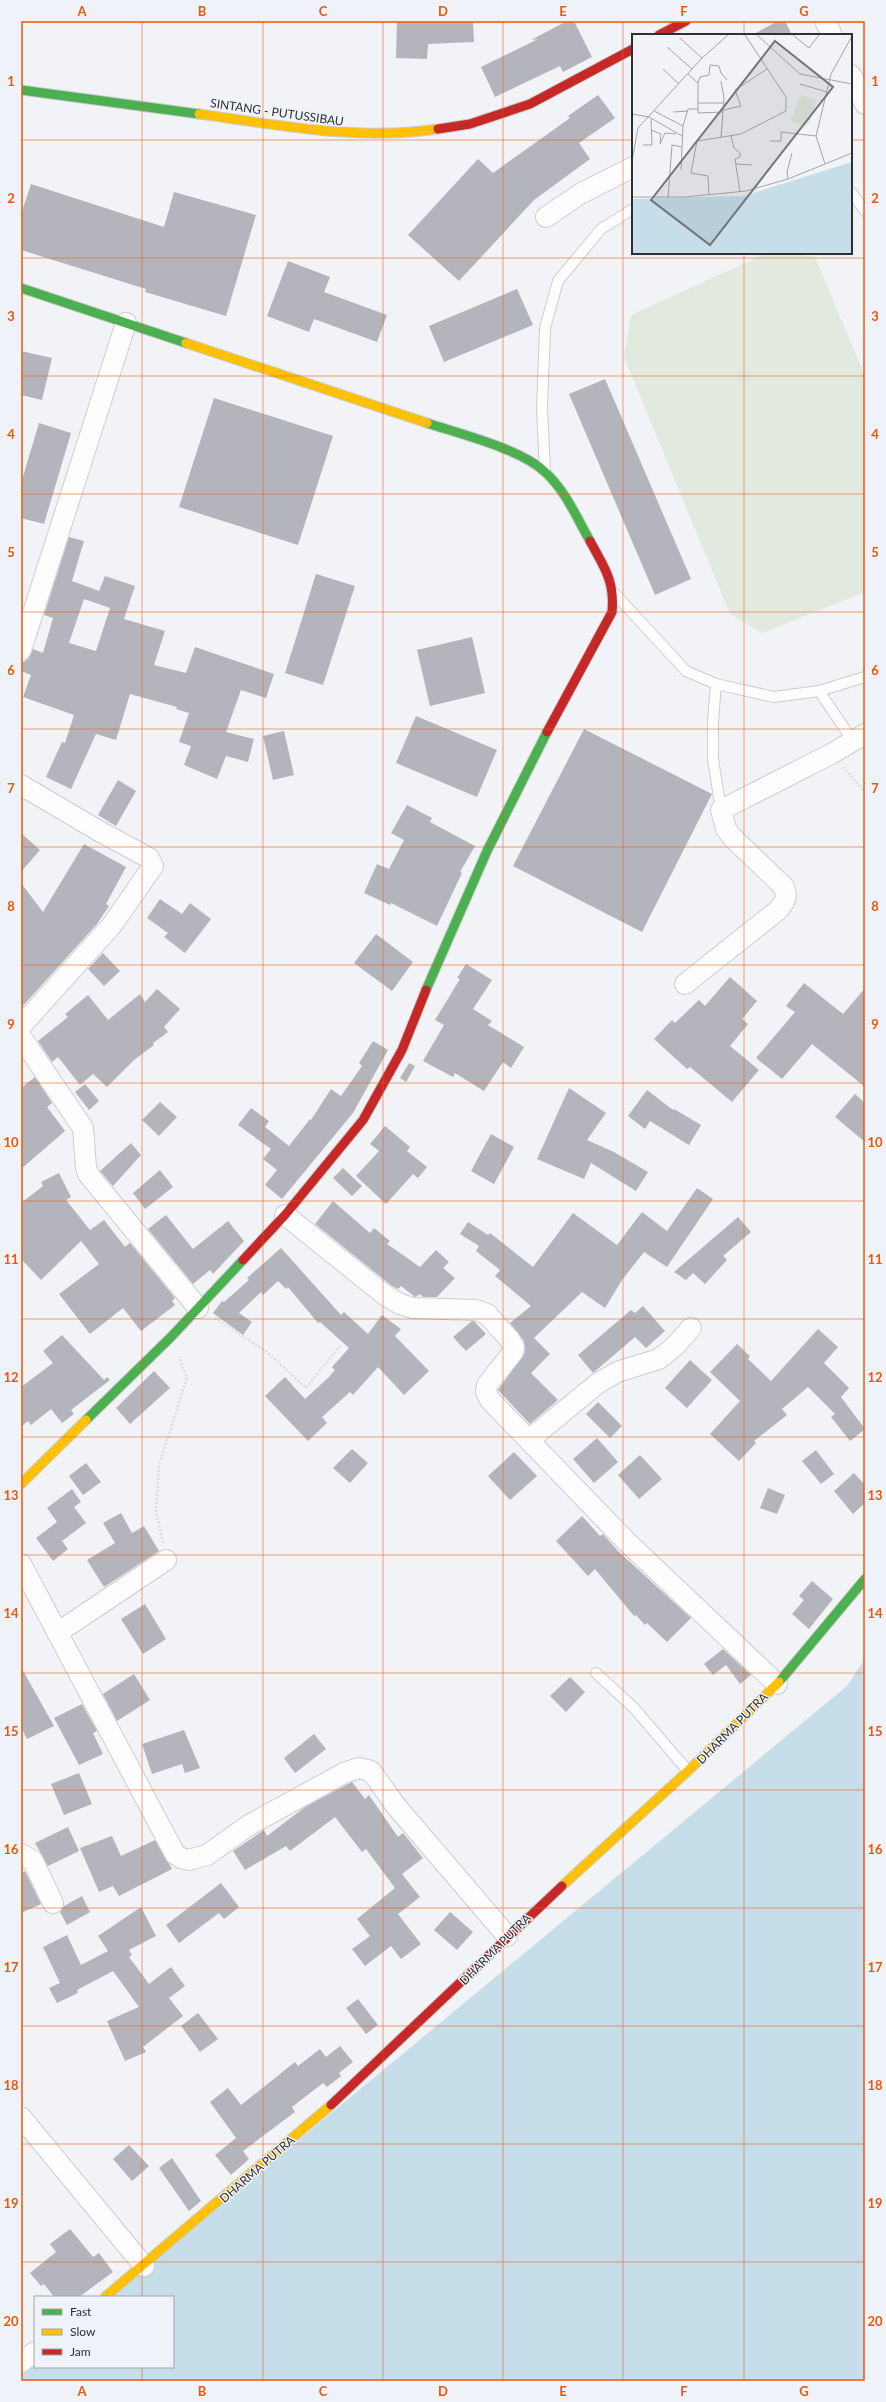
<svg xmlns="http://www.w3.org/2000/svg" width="886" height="2402" font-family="Lato,sans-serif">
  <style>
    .green { fill: #e2eae0 }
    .water { fill: #c5dee9 }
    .building { fill: #b4b5bc; fill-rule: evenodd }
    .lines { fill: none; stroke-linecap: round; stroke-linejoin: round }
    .lane-casing { stroke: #cccdd0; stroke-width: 12 }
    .street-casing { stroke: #cccdd0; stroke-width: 22 }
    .fast-casing { stroke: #cccdd0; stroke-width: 11 }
    .slow-casing { stroke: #cccdd0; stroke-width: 11 }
    .jam-casing { stroke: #cccdd0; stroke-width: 11 }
    .path { stroke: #dcdcdd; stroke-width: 2.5; stroke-dasharray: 2 2; stroke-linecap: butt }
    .lane { stroke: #fdfdfe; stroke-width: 10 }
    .street { stroke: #fdfdfe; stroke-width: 20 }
    .fast { stroke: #4caf50; stroke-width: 9 }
    .slow { stroke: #ffc107; stroke-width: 9 }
    .jam { stroke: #c62828; stroke-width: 9 }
    .grid { fill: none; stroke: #e8590c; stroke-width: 1; stroke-opacity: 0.55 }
    .labels { text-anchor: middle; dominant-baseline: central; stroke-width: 3; stroke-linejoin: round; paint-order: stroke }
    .street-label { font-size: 12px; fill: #2d2f31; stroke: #eff2f8 }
    .inset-road { fill: none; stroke: #a3a5a7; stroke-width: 1 }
    .view { fill: #727476; fill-opacity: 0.15; stroke: #727476; stroke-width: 2 }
    .inset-edge { fill: none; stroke: #2d2f31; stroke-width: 2 }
    .neatline { fill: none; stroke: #e8590c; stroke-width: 1.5 }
    .grid-label { font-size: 13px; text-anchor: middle; font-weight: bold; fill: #e8590c }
  </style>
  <rect width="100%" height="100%" fill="#f1f3f6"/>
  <!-- green -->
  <path class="green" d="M767,253H793L815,257L865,376V592L762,633L730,614L624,357L631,315Z"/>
  <!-- water -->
  <path class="water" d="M865,1659V2381H21V2370L35,2359V2367H173V2297H109L847,1686Z"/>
  <!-- building -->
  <path class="building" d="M397,21H473L474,42L428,44L427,59L396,58Z
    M567,21H574L592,57L563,72L560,66L495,97L481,67L538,39L531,40Z
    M778,21H785L792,35H752Z
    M598,95L615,118L579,143L590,159L534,200L459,281L408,235L478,159L493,173L570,118L568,116Z
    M31,184L164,227L174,192L256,215L226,316L145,292L146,289L21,250V214Z
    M288,261L330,277L324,292L387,315L377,342L314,319L309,332L267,316Z
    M517,289L533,325L444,362L429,326Z
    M21,351L52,358L42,400L21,395Z
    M605,379L691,579L655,595L569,394Z
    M214,398L333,436L298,545L179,507Z
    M39,423L71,433L44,524L21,518V483Z
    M69,537L84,541L72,581L99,591L105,576L135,586L124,619L165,631L154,665L186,673L195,647L274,674L266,698L241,690L226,732L254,739L248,762L226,756L217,779L184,765L191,746L179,742L189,713L176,709L177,707L130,694L116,740L96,734L71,789L46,777L62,742L65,743L74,715L23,697L31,675L21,671V664L29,658L33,649L43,653L53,618L44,615ZM84,599L110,608L96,651L69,643Z
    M316,574L355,586L323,685L285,673Z
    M472,637L485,693L430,706L417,650Z
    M416,716L497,750L477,797L396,763Z
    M584,729L712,794L642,932L513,866Z
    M284,731L294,775L273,780L263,736Z
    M118,780L136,791L116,826L98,815Z
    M407,805L432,818L430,822L475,846L460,872L462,873L437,926L391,903L390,905L364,893L377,864L389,869L404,840L391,833Z
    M21,833L40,850L21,872Z
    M84,844L126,867L106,904L109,906L97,924L21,1008V883L43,912Z
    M160,899L182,914L190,903L211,919L185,953L164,937L168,933L147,918Z
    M376,934L413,962L392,991L354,963Z
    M103,953L120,971L104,986L88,969Z
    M466,964L492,980L473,1009L492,1021L488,1025L524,1047L511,1068L503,1062L484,1091L455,1073L453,1077L423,1061L444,1025L435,1020L460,979L457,978Z
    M730,977L757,1001L742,1019L748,1024L730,1046L759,1070L732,1102L690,1067L687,1069L654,1039L672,1020L675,1023L699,1000L705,1006Z
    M804,983L843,1014L865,988V1087L812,1044L782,1079L756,1058L795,1012L786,1006Z
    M157,989L180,1009L164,1027L168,1032L153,1043L154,1045L134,1060L107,1087L93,1074L80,1085L58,1057L52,1062L38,1041L68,1017L65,1014L88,995L108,1020L140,994L145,1002Z
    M373,1041L388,1050L353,1113L282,1199L265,1185L277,1170L263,1159L271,1149L238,1125L251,1108L269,1121L265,1127L289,1146L310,1119L311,1120L331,1089L341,1096L362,1066L359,1063Z
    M409,1063L415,1066L406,1082L400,1078Z
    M35,1077L52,1103L47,1107L65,1131L21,1169V1088Z
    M85,1084L99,1101L89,1110L75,1092Z
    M569,1088L606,1113L587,1140L614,1152L648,1172L636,1191L591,1163L584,1179L537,1159Z
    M647,1090L673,1110L674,1109L701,1125L689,1145L650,1121L645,1129L628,1116Z
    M855,1094L865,1103V1142L835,1117Z
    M160,1102L177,1117L159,1136L142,1120Z
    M385,1126L410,1147L407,1151L427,1167L418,1178L413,1174L386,1204L356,1176L379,1151L370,1144Z
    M491,1134L514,1147L494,1184L471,1171Z
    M131,1143L141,1155L113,1186L100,1171Z
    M343,1168L362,1186L352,1196L333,1178Z
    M160,1170L173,1187L145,1209L133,1193Z
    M59,1173L71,1197L66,1200L90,1230L104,1220L125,1247L130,1243L175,1298L172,1301L175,1305L141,1331L123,1308L90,1334L59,1294L99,1264L81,1241L41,1280L21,1259V1203L43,1186L41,1182Z
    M697,1188L713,1199L667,1267L644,1252L622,1280L605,1308L582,1292L534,1338L550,1354L531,1373L558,1400L530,1424L498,1390L525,1353L524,1341L510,1323L531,1306L495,1276L500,1270L476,1251L479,1246L460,1234L468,1222L488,1235L490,1233L533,1267L573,1213L617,1245L642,1212L667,1231Z
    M333,1201L370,1233L374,1228L390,1241L387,1244L420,1267L436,1250L449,1262L443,1268L455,1278L437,1297H423L420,1294L415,1297L401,1286L398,1289L392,1286L315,1224Z
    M166,1215L193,1249L228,1221L244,1241L213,1274L210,1270L193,1284L148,1229Z
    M738,1217L751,1232L723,1256L727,1260L705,1284L693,1273L686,1280L674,1272Z
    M281,1248L341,1315L344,1312L368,1334L382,1315L401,1329L395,1336L429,1371L404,1395L378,1367L353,1395L350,1392L322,1417L327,1423L308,1441L265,1396L285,1377L305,1399L329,1377L335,1370L332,1367L349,1348L320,1322L318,1323L288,1287L286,1289L278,1281L263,1295L261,1292L239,1313L252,1322L243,1335L213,1313L222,1301L224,1302L249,1280L247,1278Z
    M643,1306L665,1331L646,1348L635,1337L593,1373L578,1355L631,1310L635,1313Z
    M472,1321L475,1322L486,1334L466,1351L453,1337Z
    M818,1329L838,1347L824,1363L849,1388L841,1397L865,1429L850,1441L831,1417L835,1414L808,1387L782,1409L787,1415L754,1441L756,1443L739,1461L710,1434L740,1401L710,1372L737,1344L750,1356L748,1359L771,1381Z
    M62,1335L104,1380L107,1377L110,1380L71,1410L74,1414L62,1423L51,1409L31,1425L28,1421L21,1427V1387L53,1363L43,1351Z
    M690,1360L712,1380L687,1408L665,1388Z
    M154,1371L170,1388L130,1424L116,1408Z
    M598,1402L622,1426L610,1438L586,1414Z
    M597,1438L618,1462L594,1483L573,1459Z
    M352,1449L368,1463L350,1483L333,1468Z
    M816,1450L834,1474L821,1484L802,1461Z
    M514,1452L537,1476L510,1500L488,1476Z
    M640,1455L662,1479L639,1499L618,1475Z
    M86,1463L101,1482L83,1495L69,1476Z
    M854,1473L865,1485V1503L853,1514L834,1491Z
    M768,1488L785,1495L777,1514L760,1508Z
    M72,1489L81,1502L74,1507L86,1523L62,1541L68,1549L53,1561L36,1538L57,1522L47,1508Z
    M121,1513L132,1533L144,1526L159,1551L104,1587L87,1560L115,1543L103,1523Z
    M582,1516L600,1536L603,1534L618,1551L691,1618L667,1642L647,1623L645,1625L636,1615L634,1616L595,1569L588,1576L556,1541Z
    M812,1581L833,1599L809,1629L792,1614L804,1600L799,1596Z
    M145,1604L166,1639L143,1654L121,1619Z
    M723,1649L751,1675L740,1684L726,1665L713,1675L704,1664Z
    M21,1667L54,1726L27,1739L21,1727Z
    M134,1674L150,1700L117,1721L103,1694Z
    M570,1677L585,1692L566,1712L550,1696Z
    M82,1704L97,1731L93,1733L103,1754L79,1765L54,1718Z
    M184,1730L200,1768L185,1773L182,1764L152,1774L142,1744Z
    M314,1734L326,1749L295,1773L284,1758Z
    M79,1773L92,1804L64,1815L51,1784Z
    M352,1782L365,1799L369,1795L398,1837L403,1833L423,1858L402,1874L420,1897L398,1914L421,1944L401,1959L391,1946L365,1966L352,1949L370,1936L357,1919L395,1888L366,1849L362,1852L335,1817L290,1851L286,1846L245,1870L233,1851L264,1830L267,1836L305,1807Z
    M68,1827L79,1851L48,1866L35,1843Z
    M112,1836L121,1856L155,1840L172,1869L119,1896L113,1886L99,1892L80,1848Z
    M25,1871L41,1904L21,1913V1873Z
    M221,1883L239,1907L224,1919L219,1913L179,1943L166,1925Z
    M82,1896L90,1912L67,1925L60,1912L64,1906Z
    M141,1907L156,1936L129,1950L132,1955L129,1957L149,1984L171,1967L185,1986L169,1998L183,2016L143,2047L146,2052L125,2061L107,2021L139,2007L113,1971L77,1990L78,1993L57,2003L49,1988L60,1983L43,1947L67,1935L81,1965L108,1951L98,1936Z
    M450,1912L473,1932L457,1950L434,1930Z
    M358,1999L378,2025L366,2034L346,2008Z
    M198,2013L218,2039L200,2052L181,2026Z
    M340,2046L353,2062L339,2073L341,2076L327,2087L323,2083L292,2107L295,2112L243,2151L249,2159L231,2175L215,2155L236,2138L210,2102L228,2088L241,2105L295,2062L298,2066L320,2049L326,2057Z
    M129,2145L149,2166L132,2181L113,2159Z
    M172,2158L201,2201L189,2211L159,2168Z
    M70,2229L93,2257L99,2253L113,2272L79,2297H54L44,2284L41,2286L30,2273L56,2252L50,2244Z"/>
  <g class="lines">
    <!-- lane casing -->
    <g class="lane-casing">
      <path id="lane" d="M851,192L865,211
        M545,471L542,408L545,328L558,281L601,229L633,209
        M615,594L686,671L716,684L774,697L819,691L865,677
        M716,684L713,721V759L721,810
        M819,691L853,741
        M596,1673L634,1708L688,1771"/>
    </g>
    <!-- street casing -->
    <g class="street-casing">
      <path id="street" d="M825,21L832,35
        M851,75L865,104
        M546,217L580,194L633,167
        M21,650L126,323
        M21,785L99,831L149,858L153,866L112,925L21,1026
        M685,984L777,911C785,902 788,898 784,887L733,838L726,829L721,810L831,754L865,734
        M21,1037L83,1128L86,1167L88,1174L198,1308
        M285,1215L386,1296L400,1304L413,1308L476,1310L487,1314L510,1340L514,1347L513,1352L487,1385L486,1392L490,1400L627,1542L777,1684
        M529,1440L597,1384L617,1372L659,1359L675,1346L691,1328
        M21,1564L175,1854L181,1858L189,1860L207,1855L249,1825L344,1773L359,1768L371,1771L396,1806L507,1936
        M57,1633L166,1560
        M21,1854L33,1861L53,1903
        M21,2117L144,2266
        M21,2362L35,2352"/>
    </g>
    <!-- fast casing -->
    <g class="fast-casing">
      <path id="fast" d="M21,90L199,114
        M21,288L186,343
        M427,423C460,434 521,449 545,472C565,490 577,518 590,541
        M426,990L487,851L547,732
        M86,1420L171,1337L243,1260
        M779,1682L865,1579"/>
    </g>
    <!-- slow casing -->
    <g class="slow-casing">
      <path id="slow" d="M199,114C280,125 355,141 438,129
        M186,343L427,423
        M21,1484L86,1420
        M562,1886L688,1771L779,1682
        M105,2297L331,2105"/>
    </g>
    <!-- jam casing -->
    <g class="jam-casing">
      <path id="jam" d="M659,35L686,21
        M438,129L470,124L530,104L633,49
        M547,732L612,612C615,581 604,567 590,541
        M243,1260L285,1215L363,1120L402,1050L426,990
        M331,2105L562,1886"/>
    </g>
    <!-- path -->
    <path class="path" d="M843,767L865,792
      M215,1318L267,1352L306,1388L340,1346
      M163,1543L156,1512L159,1465L187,1378L179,1357"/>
    <!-- lane -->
    <use href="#lane" class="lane"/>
    <!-- street -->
    <use href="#street" class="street"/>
    <!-- fast -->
    <use href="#fast" class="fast"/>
    <!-- slow -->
    <use href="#slow" class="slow"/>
    <!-- jam -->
    <use href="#jam" class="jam"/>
  </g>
  <!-- grid -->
  <path class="grid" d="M142,21V2297M263,21V2381M383,21V2381M503,21V2381M623,21V2381M744,21V35M21,140H633M851,140H865M744,253V2381M21,258H865M21,376H865M21,494H865M21,612H865M21,729H865M21,847H865M21,965H865M21,1083H865M21,1201H865M21,1319H865M21,1437H865M21,1555H865M21,1673H865M21,1790H865M21,1908H865M21,2026H865M21,2144H865M21,2262H865M142,2367V2381"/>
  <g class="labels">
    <!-- street labels -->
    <g class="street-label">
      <text transform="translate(277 112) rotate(8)">SINTANG - PUTUSSIBAU</text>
      <text transform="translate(732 1728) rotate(-45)">DHARMA PUTRA</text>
      <text transform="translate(495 1949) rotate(-45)">DHARMA PUTRA</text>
      <text transform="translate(257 2169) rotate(-41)">DHARMA PUTRA</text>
    </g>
  </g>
  <!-- overview -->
  <g transform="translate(632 34)">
    <rect width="220" height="220" fill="#f1f3f6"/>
    <path d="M168,61L184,66L177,90L174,92L161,88L160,85Z" fill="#e2eae0"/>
    <path d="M220,128V218L218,219H0V165L112,162Z" fill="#c5dee9"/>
    <path class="inset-road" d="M125,1L168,40L220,50M161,1L177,14L187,1M48,4L70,24M35,13L60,35M31,35L47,50M56,40L66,49V79L91,78M89,47L92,64L89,104M66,49L68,43L77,41L78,31L87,32L89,39L95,46M168,50L195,58M66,69H92M91,76L109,72L103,56L135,35M22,77L51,92L50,113L40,111L36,164M41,78L56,77M0,80L17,83M17,83L50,102M51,92L56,75H66M19,96L29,100L28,109M99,102L102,114L108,119V123L103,125L108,158M138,107H149V98L184,102M28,110L33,99L44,100M11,111H20L19,85M0,127L6,94L70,24L96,1M104,130L120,131M193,130L184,102L199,40L220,2M49,136L50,113M156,145L155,138L160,119M77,161L76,142L59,139L65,107L109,100L154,77V63L113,1M0,163H53L114,157L156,145L220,119"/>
    <path class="view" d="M143,7L201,53L78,211L19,166Z"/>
    <rect width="220" height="220" class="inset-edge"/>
  </g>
  <!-- border -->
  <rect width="886" height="2402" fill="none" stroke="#eff2f8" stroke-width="44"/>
  <!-- legend -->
  <rect x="34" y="2296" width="140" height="72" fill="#eff2f8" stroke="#a1a4a8"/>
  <rect x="42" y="2309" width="20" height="6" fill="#4caf50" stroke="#a1a4a8"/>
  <text x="70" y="2316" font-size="12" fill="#2d2f31">Fast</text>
  <rect x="42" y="2329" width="20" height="6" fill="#ffc107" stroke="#a1a4a8"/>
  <text x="70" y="2336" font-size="12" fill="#2d2f31">Slow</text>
  <rect x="42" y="2349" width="20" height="6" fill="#c62828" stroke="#a1a4a8"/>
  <text x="70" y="2356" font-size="12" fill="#2d2f31">Jam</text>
  <rect x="22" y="22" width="842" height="2358" class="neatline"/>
  <g class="grid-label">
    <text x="82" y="16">A</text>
    <text x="202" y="16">B</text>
    <text x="323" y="16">C</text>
    <text x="443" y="16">D</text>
    <text x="563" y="16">E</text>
    <text x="684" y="16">F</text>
    <text x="804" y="16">G</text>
    <text x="11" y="86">1</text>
    <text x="875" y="86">1</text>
    <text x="11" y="203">2</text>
    <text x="875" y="203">2</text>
    <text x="11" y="321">3</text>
    <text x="875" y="321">3</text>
    <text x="11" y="439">4</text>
    <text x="875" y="439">4</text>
    <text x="11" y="557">5</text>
    <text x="875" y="557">5</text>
    <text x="11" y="675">6</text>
    <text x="875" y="675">6</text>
    <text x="11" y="793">7</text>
    <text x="875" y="793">7</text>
    <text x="11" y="911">8</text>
    <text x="875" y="911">8</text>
    <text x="11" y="1029">9</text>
    <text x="875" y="1029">9</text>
    <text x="11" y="1147">10</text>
    <text x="875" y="1147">10</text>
    <text x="11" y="1264">11</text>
    <text x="875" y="1264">11</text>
    <text x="11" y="1382">12</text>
    <text x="875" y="1382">12</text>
    <text x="11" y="1500">13</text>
    <text x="875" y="1500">13</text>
    <text x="11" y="1618">14</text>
    <text x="875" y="1618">14</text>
    <text x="11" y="1736">15</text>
    <text x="875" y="1736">15</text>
    <text x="11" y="1854">16</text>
    <text x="875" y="1854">16</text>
    <text x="11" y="1972">17</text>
    <text x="875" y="1972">17</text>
    <text x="11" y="2090">18</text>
    <text x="875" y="2090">18</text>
    <text x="11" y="2208">19</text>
    <text x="875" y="2208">19</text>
    <text x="11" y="2326">20</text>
    <text x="875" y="2326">20</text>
    <text x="82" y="2396">A</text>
    <text x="202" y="2396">B</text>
    <text x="323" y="2396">C</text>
    <text x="443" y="2396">D</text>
    <text x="563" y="2396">E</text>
    <text x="684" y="2396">F</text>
    <text x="804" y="2396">G</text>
  </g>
</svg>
